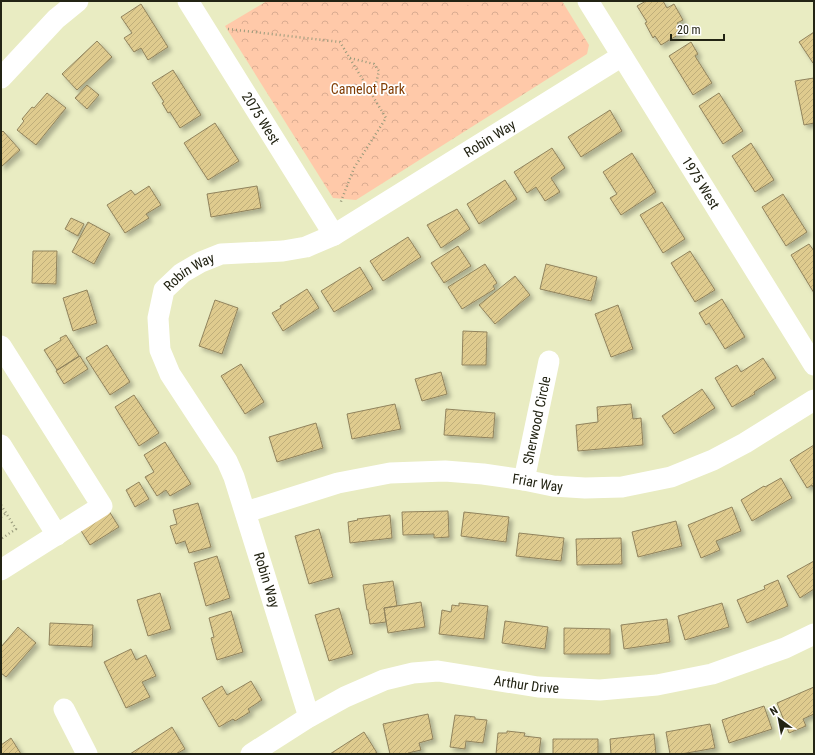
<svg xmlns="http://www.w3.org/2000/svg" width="815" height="755" font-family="'Roboto Condensed',sans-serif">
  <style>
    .park { fill: url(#park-crowns) }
    .garden { fill: #ffc9a9 }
    .building { fill: url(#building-hatch); stroke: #90835d; filter: url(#shadow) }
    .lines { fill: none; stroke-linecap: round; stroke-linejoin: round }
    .path { stroke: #989a7b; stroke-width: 2.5; stroke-dasharray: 1 3; stroke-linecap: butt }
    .minor { stroke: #fff; stroke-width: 21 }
    .labels { text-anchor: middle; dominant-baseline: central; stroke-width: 3.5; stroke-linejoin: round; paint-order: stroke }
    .park-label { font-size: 14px; fill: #813d04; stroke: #fff }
    .street-label { font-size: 14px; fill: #232414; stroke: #fff }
  </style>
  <defs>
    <pattern id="park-crowns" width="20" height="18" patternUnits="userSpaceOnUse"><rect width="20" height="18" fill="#ffc9a9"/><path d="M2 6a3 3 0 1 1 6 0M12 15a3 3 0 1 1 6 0" fill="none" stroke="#daac91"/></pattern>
    <pattern id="building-hatch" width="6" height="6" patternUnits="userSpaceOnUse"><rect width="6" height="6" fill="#dfcb8e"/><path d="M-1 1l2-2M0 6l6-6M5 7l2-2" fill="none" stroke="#bfae7a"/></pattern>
    <filter id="shadow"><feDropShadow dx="3.5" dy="3.5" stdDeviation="2" flood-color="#0004"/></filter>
  </defs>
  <rect width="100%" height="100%" fill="#e9ecc2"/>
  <!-- park -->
  <path class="park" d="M267,1H562L589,45L587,54L356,200L333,198L225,26Z"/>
  <!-- garden -->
  <path class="garden" d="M449,1H474L456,12Z"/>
  <!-- building -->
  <path class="building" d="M646,1H663L667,8L674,4L683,20L677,23L683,32L661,45L655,36L653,38L645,23L647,22L637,6Z
    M141,4L168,47L148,60L141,48L134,52L124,38L132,33L121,17Z
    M814,32V62L813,63L799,42Z
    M97,41L112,57L77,90L62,74Z
    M691,42L698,54L695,56L712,83L693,95L669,56Z
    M173,70L201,115L180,128L170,112L168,113L162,103L164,102L152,83Z
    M814,78V123L804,125L795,81Z
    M87,85L99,95L87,109L75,98Z
    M47,93L66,108L36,145L17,130L24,121L22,119L32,107L34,108Z
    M719,93L743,131L723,144L699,106Z
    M610,110L622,131L581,157L568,137Z
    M215,123L239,161L208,180L184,143Z
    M3,131L20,150L1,167V133Z
    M751,143L774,180L755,192L732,156Z
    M552,148L565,168L551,178L560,192L545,201L536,187L527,193L514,172Z
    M632,153L656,192L621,215L610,198L617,194L603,172Z
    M505,180L517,199L479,224L467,204Z
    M149,186L161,205L146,214L149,218L125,233L107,205L131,190L135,195Z
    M257,186L261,208L211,217L207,194Z
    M783,194L807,232L786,246L762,207Z
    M662,202L685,239L663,253L640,215Z
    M457,209L470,229L441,248L427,225Z
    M71,218L84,224L78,236L65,229Z
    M88,222L110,234L94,264L72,252Z
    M408,237L421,257L383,281L370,261Z
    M809,244L814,251V293L791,255Z
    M458,246L471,266L444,283L431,263Z
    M33,251H57L56,284L32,283Z
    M690,251L715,290L695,302L671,263Z
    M485,264L497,283L493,286L495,289L462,309L448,287Z
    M546,264L597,277L591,301L540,289Z
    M360,267L373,289L334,312L321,291Z
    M515,276L530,295L495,324L479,305Z
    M307,289L319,308L283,331L272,313L281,308L280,306Z
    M87,290L97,323L73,331L63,298Z
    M722,299L745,337L725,349L709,323L706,325L699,313Z
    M215,300L238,308L222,354L199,346Z
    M618,305L633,349L611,357L595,314Z
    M463,331L487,332L486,365H462Z
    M66,335L79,356L57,370L44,350L61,340L60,338Z
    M107,345L130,382L110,395L86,358Z
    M80,356L88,369L64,384L56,371Z
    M763,358L776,378L754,392L755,394L732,407L715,378L737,365L741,372Z
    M241,364L264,402L245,414L221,376Z
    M441,372L447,394L422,401L415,379Z
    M702,389L715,408L674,434L662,416Z
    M134,395L159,433L139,446L115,407Z
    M395,404L401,429L352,439L347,414Z
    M631,404L633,419L641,418L643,445L578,451L576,425L598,422L597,407Z
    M446,409L495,413L493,438L444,435Z
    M316,423L323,448L277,462L269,437Z
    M165,442L191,484L170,496L166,490L157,496L145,477L154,472L144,455Z
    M814,445V489L812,485L807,488L790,460Z
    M781,478L792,498L752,521L741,500L764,486L765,487Z
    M139,482L149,499L135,507L126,490Z
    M198,503L211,547L189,553L185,541L176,544L170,526L177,524L173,510Z
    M732,507L741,531L716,541L720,550L701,558L688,525Z
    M109,511L119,527L90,545L80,529Z
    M448,511L449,537L434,538V534L403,535L402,512Z
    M464,512L509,517L506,542L461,536Z
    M390,515L392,538L350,543L348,522L358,520L357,519Z
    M676,521L682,546L638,557L632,532Z
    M319,529L333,577L309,584L295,536Z
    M519,533L564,538L561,561L516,556Z
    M621,538L622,564L577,565L576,539Z
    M217,556L230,598L206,606L194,563Z
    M814,561V589L800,598L787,576Z
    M778,580L788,606L747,623L737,600L765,589L764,586Z
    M393,581L397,606L384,608L386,622L370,624L368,610H367L363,585Z
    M160,593L171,629L148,636L137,600Z
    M421,602L425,627L388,633L384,608Z
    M459,603L488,606L484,639L439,634L442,610L451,612L452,605L459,606Z
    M722,603L729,627L685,640L678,616Z
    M339,608L353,654L329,661L315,615Z
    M231,611L243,652L217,660L211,638L214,637L209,618Z
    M667,619L670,642L624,649L621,625Z
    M505,621L548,627L545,649L502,643Z
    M50,623L93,625L92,647L49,645Z
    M18,627L36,643L6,677L1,673V647Z
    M564,628L610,629V654H564Z
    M131,649L136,660L146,655L156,676L142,682L150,697L126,708L104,662Z
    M251,681L262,700L248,709L250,712L235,721L233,719L219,727L202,698L222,686L227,695Z
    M814,687V714L803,719L806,726L789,733L777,703Z
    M764,706L772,729L729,743L722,720Z
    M428,714L433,739L419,743L421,750L408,753V754H390L383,724Z
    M455,715L475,717V719L487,720L483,743L466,741L465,749L450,747Z
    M710,724L715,748L681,754H670L666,732Z
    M172,727L185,749L176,754H130Z
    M507,731L525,733L524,736L541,738L539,754H496L498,733H507Z
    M364,732L377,753L375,754H330Z
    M654,734L656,754H611L610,739Z
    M11,738L21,754H1V745Z
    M553,739H598V754H553Z"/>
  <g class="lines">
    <!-- path -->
    <path class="path" d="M228,29L340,42L386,118L354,168L340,204
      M350,58L374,64L379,71L373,96
      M1,505L16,529L1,539
      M1,517L6,513"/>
    <!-- minor -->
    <g class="minor">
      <path id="s1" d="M188,1L334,235"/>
      <path id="s2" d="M588,1L814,365"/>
      <path d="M1,78L56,19L78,1"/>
      <path d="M1,346L102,506L1,570"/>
      <path d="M1,445L57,535"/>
      <path id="s3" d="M524,480L549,361"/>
      <path id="s4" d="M246,512L338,483L390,473L445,471L483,474L524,480L553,486L585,488L622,487L671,477L713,460L745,443L814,400"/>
      <path d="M64,709L87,754"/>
      <path id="s5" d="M309,717L234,477L227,461L170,374L160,350L158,318L164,290L182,273L201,262L221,254L283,251L306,247L334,235L622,56"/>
      <path id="s6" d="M251,754L309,717L345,697L384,680L413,673L438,671L538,687L600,690L657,685L712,674L785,648L814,634"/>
    </g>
  </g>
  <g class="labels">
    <!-- park labels -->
    <g class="park-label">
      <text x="368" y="89">Camelot Park</text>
    </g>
    <!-- street labels -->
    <g class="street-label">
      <text stroke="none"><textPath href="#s1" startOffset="138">2075 West</textPath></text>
      <text stroke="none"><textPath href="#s5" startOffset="827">Robin Way</textPath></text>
      <text stroke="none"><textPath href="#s2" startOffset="214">1975 West</textPath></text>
      <text stroke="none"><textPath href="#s5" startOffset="491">Robin Way</textPath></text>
      <text stroke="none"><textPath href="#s3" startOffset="61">Sherwood Circle</textPath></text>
      <text stroke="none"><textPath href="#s4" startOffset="298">Friar Way</textPath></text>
      <text transform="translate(267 580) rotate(73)">Robin Way</text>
      <text stroke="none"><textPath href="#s6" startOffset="297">Arthur Drive</textPath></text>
    </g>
  </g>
  <!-- border -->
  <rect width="815" height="755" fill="none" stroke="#232414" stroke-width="4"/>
  <!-- north arrow -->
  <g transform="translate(779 719) rotate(328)" stroke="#ffffff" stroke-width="3" paint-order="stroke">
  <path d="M0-3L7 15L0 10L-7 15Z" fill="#232414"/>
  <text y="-6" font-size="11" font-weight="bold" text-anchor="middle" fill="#232414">N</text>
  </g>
  <!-- scale -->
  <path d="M671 34v6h53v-6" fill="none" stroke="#232414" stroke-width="2"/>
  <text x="677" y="34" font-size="12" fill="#232414" stroke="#ffffff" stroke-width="3" paint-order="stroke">20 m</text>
</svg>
